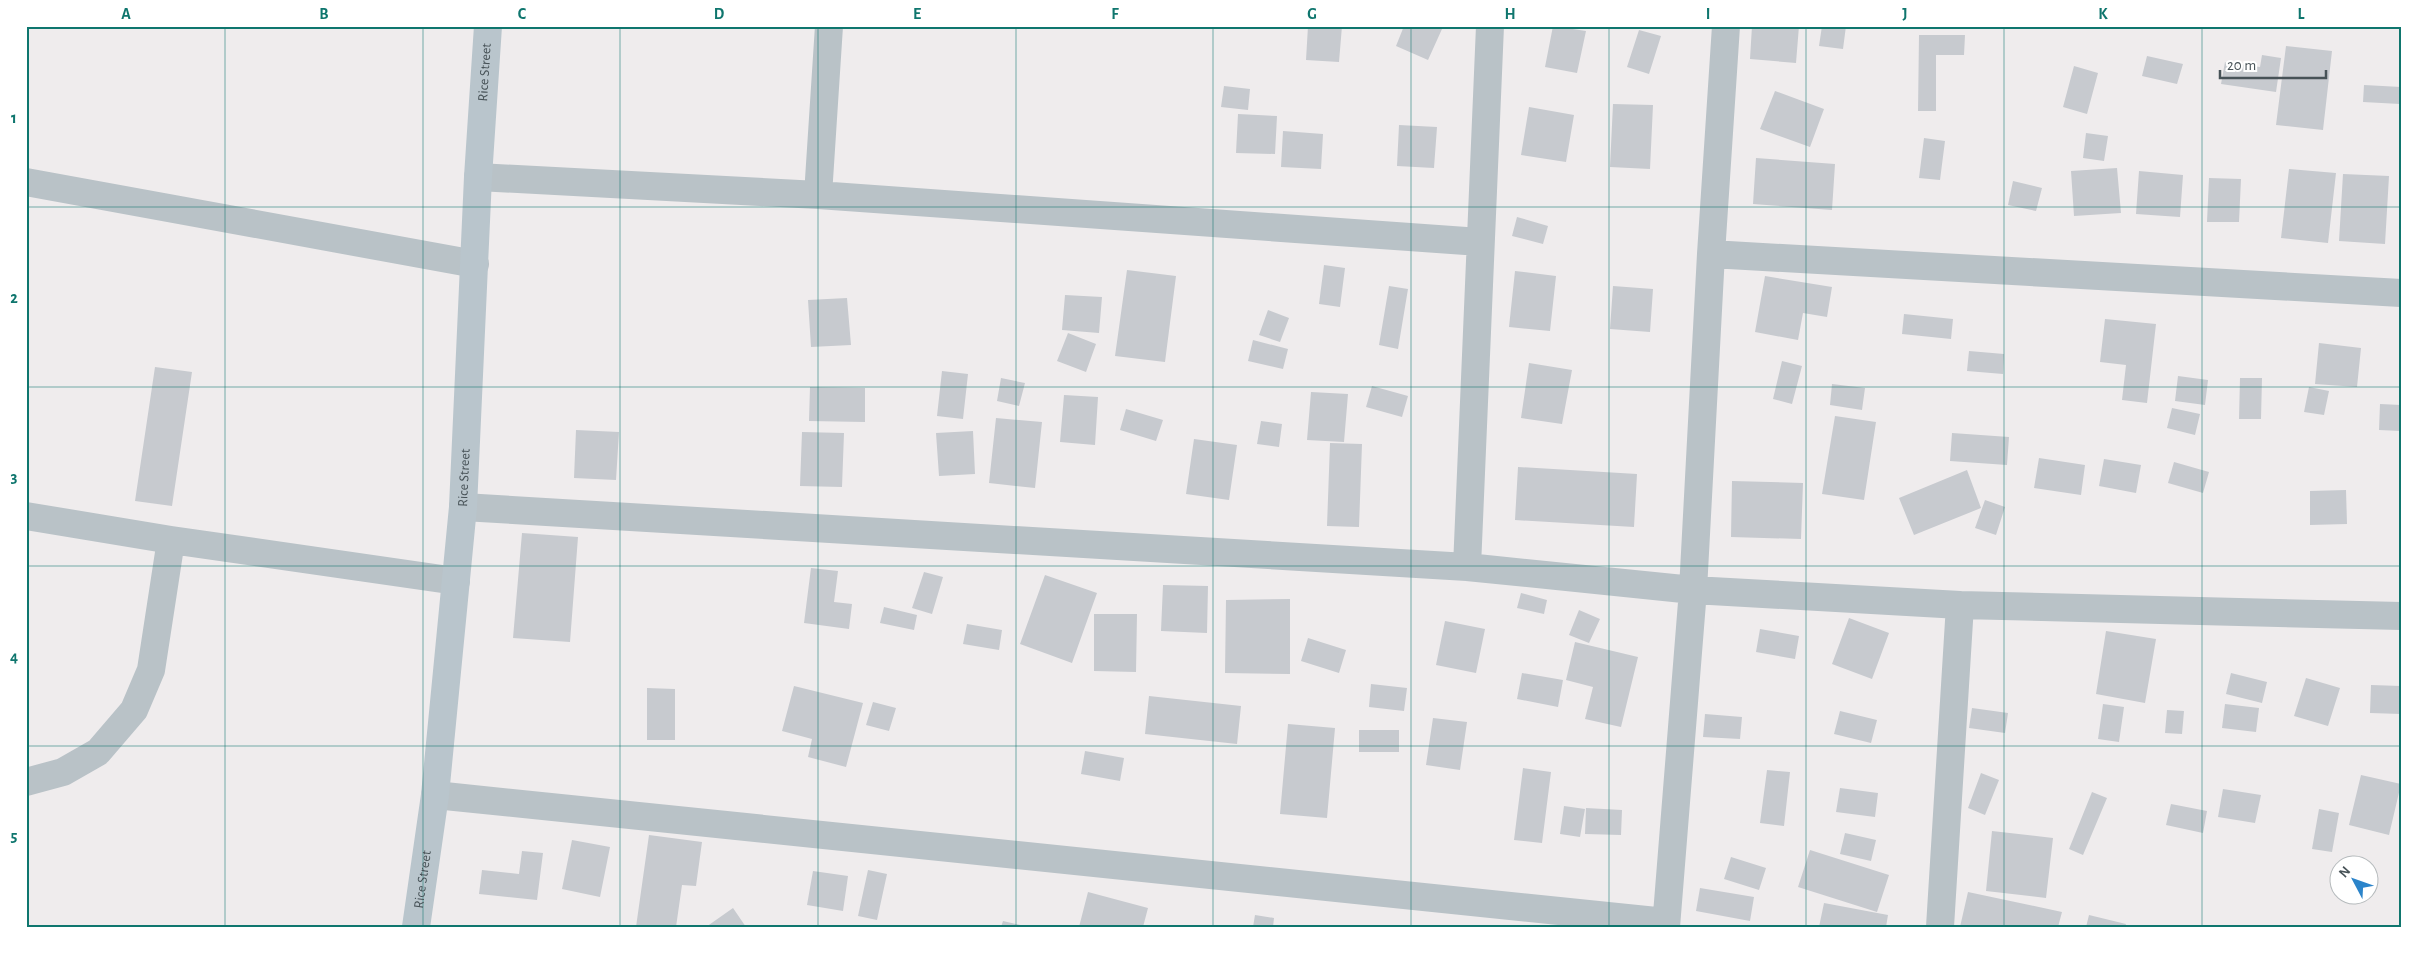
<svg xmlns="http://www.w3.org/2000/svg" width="2427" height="953" font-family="'Alegreya Sans',sans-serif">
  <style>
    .building { fill: #c7cacf }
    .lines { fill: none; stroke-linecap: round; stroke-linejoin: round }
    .street { stroke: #b9c2c7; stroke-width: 28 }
    .secondary { stroke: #b9c5cc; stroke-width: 28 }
    .grid { fill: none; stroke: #0f766e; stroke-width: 1; stroke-opacity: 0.55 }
    .labels { text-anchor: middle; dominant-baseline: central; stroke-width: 4.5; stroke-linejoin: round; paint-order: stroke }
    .street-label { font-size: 14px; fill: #475257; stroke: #fff }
    .neatline { fill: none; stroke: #0f766e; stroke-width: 2 }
    .grid-label { font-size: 16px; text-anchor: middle; font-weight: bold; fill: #0f766e }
  </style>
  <rect width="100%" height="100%" fill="#efeced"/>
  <!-- building -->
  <path class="building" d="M1308,26H1342L1339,62L1306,60Z
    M1404,26H1437L1442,29L1428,60L1396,46Z
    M1553,26L1586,31L1577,73L1545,67Z
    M1752,26H1799L1796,63L1750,59Z
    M1822,26H1846L1843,49L1819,46Z
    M1639,30L1661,36L1649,74L1627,67Z
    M1919,35H1965L1964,55H1936V111H1918Z
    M2286,46L2332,51L2323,130L2276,125Z
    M2262,55L2281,58L2276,92L2221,84L2225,62L2260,67Z
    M2147,56L2183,64L2177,84L2142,76Z
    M2074,66L2098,73L2087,114L2063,107Z
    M2364,85L2401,87L2400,104L2363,102Z
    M1224,86L1250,89L1248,110L1221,107Z
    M1775,91L1824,109L1810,147L1760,129Z
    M1613,104L1653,105L1650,169L1610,167Z
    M1529,107L1574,115L1566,162L1521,155Z
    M1238,114L1277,116L1275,154L1236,153Z
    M1399,125L1437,127L1434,168L1397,166Z
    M1283,131L1323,134L1321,169L1281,167Z
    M2086,133L2108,136L2104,161L2083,158Z
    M1924,138L1945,141L1940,180L1919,178Z
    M1756,158L1835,164L1832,210L1753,204Z
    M2117,168L2121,213L2074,216L2071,171Z
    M2289,169L2336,173L2328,243L2281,238Z
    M2139,171L2183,175L2180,217L2136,214Z
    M2343,174L2389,176L2385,244L2339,241Z
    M2209,178L2241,179L2239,222H2207Z
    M2013,181L2042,188L2036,211L2008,205Z
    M1517,217L1548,226L1543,244L1512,236Z
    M1324,265L1345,268L1340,307L1319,304Z
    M1127,270L1176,276L1165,362L1115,356Z
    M1515,271L1556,276L1550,331L1509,327Z
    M1765,276L1832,287L1827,317L1803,313L1798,340L1755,332Z
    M1389,286L1408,289L1398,349L1379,345Z
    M1613,286L1653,289L1650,332L1610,329Z
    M1065,295L1102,297L1099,333L1062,330Z
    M847,298L851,345L811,347L808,300Z
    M1268,310L1289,318L1280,342L1259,335Z
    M1904,314L1953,319L1951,339L1902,334Z
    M2105,319L2156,324L2147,403L2122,400L2126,365L2100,362Z
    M1068,333L1096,344L1086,372L1057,361Z
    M1253,340L1288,349L1283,369L1248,361Z
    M2319,343L2361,348L2357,387L2315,384Z
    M1969,351L2004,354L2003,374L1967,371Z
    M1782,361L1802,366L1792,404L1773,399Z
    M1529,363L1572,370L1562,424L1521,418Z
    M155,367L192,372L172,506L135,501Z
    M942,371L968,374L963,419L937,416Z
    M2178,376L2208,380L2205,405L2175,401Z
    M1001,378L1025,383L1019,406L997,401Z
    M2240,378H2262L2261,419H2239Z
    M1832,384L1865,388L1862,410L1830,405Z
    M1372,386L1408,396L1402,417L1366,407Z
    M810,387L865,388V422L809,421Z
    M2309,387L2329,391L2324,415L2304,412Z
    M1311,392L1348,394L1344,442L1307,440Z
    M1064,395L1098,397L1095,445L1060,442Z
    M2380,404L2401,405V431L2379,430Z
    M2172,408L2200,414L2195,435L2167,428Z
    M1126,409L1163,420L1156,441L1120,430Z
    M1835,416L1876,422L1864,500L1822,494Z
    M996,418L1042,422L1035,488L989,483Z
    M1261,421L1282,424L1279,447L1257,444Z
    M576,430L619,432L616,480L574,478Z
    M973,431L975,474L939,476L936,433Z
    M802,432L844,433L842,487L800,486Z
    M1952,433L2009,437L2007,465L1950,461Z
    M1194,439L1237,445L1229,500L1186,494Z
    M1330,443L1362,444L1359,527L1327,526Z
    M2039,458L2085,465L2081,495L2034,488Z
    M2104,459L2141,465L2136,493L2099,486Z
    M2174,462L2209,472L2203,493L2168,483Z
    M1518,467L1637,474L1634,527L1515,520Z
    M1967,470L1981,508L1914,535L1899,498Z
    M1732,481L1803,483L1801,539L1731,537Z
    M2346,490L2347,524L2310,525V491Z
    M1985,500L2005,507L1996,535L1975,528Z
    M522,533L578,537L570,642L513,638Z
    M811,568L838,571L834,602L852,604L849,629L804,623Z
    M924,572L943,577L932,614L912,608Z
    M1045,575L1097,593L1072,663L1020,644Z
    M1163,585L1208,586L1207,633L1161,631Z
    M1521,593L1547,600L1544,614L1517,608Z
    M1290,599V674L1225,673L1226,600Z
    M884,607L917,615L914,630L880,623Z
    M1579,610L1600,619L1589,643L1569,635Z
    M1094,614H1137L1136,672L1094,671Z
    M1849,618L1889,633L1872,679L1832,664Z
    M1445,621L1485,629L1476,673L1436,665Z
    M967,624L1002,630L999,650L963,644Z
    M1760,629L1799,636L1795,659L1756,652Z
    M2106,631L2156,639L2145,703L2096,694Z
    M1308,638L1346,650L1339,673L1301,661Z
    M1575,642L1638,657L1621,727L1585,719L1593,687L1566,680Z
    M1522,673L1563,680L1558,707L1517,699Z
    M2231,673L2267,682L2262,703L2226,694Z
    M2306,678L2340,688L2328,726L2294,716Z
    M1371,684L1407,688L1404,711L1369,707Z
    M2371,685L2401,686V714L2370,713Z
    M794,686L863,703L846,767L808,757L812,739L782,731Z
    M647,688L675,689V740H647Z
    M1149,696L1241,706L1237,744L1145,734Z
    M873,702L896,708L889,731L866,725Z
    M2103,704L2124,707L2119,742L2098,739Z
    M2225,704L2259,708L2256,732L2222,728Z
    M1972,708L2008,713L2005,733L1969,728Z
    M2167,710L2184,711L2182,734L2165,733Z
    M1840,711L1877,720L1871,743L1834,734Z
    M1705,714L1742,717L1740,739L1703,737Z
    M1433,718L1467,722L1460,770L1426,765Z
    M1288,724L1335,728L1327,818L1280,814Z
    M1359,730H1399V752H1359Z
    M1085,751L1124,758L1120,781L1081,774Z
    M1523,768L1551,772L1542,843L1514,840Z
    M1767,770L1790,772L1784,826L1760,823Z
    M1981,773L1999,780L1985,815L1968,808Z
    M2361,775L2401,784L2389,835L2349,825Z
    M1840,788L1878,793L1875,817L1836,812Z
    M2223,789L2261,795L2255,823L2218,817Z
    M2092,792L2107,798L2083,855L2069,849Z
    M2171,804L2207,811L2203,833L2166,825Z
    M1564,806L1585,809L1580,837L1560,834Z
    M1586,808L1622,810L1621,835L1585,834Z
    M2319,809L2339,813L2332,852L2312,849Z
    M1992,831L2053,838L2046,898L1986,891Z
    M1845,833L1876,840L1871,861L1840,854Z
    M649,835L702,842L696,886L682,885L676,927H636Z
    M572,840L610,847L600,897L562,889Z
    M1810,850L1889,875L1877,912L1798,887Z
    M522,851L543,853L537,900L479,894L482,870L519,874Z
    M1731,857L1766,868L1759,890L1724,879Z
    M868,870L887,874L877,920L858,916Z
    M813,871L848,876L843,911L807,905Z
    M1700,888L1754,897L1750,921L1696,911Z
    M1088,892L1148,908L1143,927H1079Z
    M1968,892L2062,912L2058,927H1960Z
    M1824,903L1888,915L1886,927H1819Z
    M733,908L746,927H706Z
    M1255,915L1274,918L1273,927H1253Z
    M2089,915L2126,924L2125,927H2086Z
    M1003,921L1025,926V927H1001Z"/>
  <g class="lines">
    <!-- street -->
    <path class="street" d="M478,177L818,195L1480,242
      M26,182L475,264
      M818,195L829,26
      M1711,254L2401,293
      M463,507L1467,567L1693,590L1960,605L2401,616
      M26,516L171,540L456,581
      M1467,567L1490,26
      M26,782L63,772L98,752L134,710L151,670L171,540
      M435,795L1666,922
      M1666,927L1693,590L1711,254L1726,26
      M1940,927L1960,605"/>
    <!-- secondary -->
    <path class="secondary" id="s1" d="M416,927L435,795L463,507L478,177L488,26"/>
  </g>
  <!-- grid -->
  <path class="grid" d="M225,26V927M423,26V927M620,26V927M818,26V927M1016,26V927M1213,26V927M1411,26V927M1609,26V927M1806,26V927M2004,26V927M2202,26V927M26,207H2401M26,387H2401M26,566H2401M26,746H2401"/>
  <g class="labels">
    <!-- street labels -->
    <g class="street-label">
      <text stroke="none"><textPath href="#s1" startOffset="858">Rice Street</textPath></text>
      <text stroke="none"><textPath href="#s1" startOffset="452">Rice Street</textPath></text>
      <text stroke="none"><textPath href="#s1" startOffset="48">Rice Street</textPath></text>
    </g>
  </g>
  <!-- border -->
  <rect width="2427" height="953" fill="none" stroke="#ffffff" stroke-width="55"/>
  <!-- north arrow -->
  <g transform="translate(2354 880) rotate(311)"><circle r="24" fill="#ffffff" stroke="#b5babc"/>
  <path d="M0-4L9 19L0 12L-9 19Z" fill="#2b84ca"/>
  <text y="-8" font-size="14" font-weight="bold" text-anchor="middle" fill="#475257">N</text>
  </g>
  <!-- scale -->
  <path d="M2220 70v8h106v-8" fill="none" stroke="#475257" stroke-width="2.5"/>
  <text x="2227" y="70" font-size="15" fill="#475257" stroke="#ffffff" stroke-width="4" paint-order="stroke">20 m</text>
  <rect x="28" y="28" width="2372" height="898" class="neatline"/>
  <g class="grid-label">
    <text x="126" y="19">A</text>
    <text x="324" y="19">B</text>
    <text x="522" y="19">C</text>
    <text x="719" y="19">D</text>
    <text x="917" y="19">E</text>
    <text x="1115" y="19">F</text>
    <text x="1312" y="19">G</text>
    <text x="1510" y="19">H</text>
    <text x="1708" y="19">I</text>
    <text x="1905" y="19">J</text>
    <text x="2103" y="19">K</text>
    <text x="2301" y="19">L</text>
    <text x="14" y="123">1</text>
    <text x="14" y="303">2</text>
    <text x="14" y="482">3</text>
    <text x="14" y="662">4</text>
    <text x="14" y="841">5</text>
  </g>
</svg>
